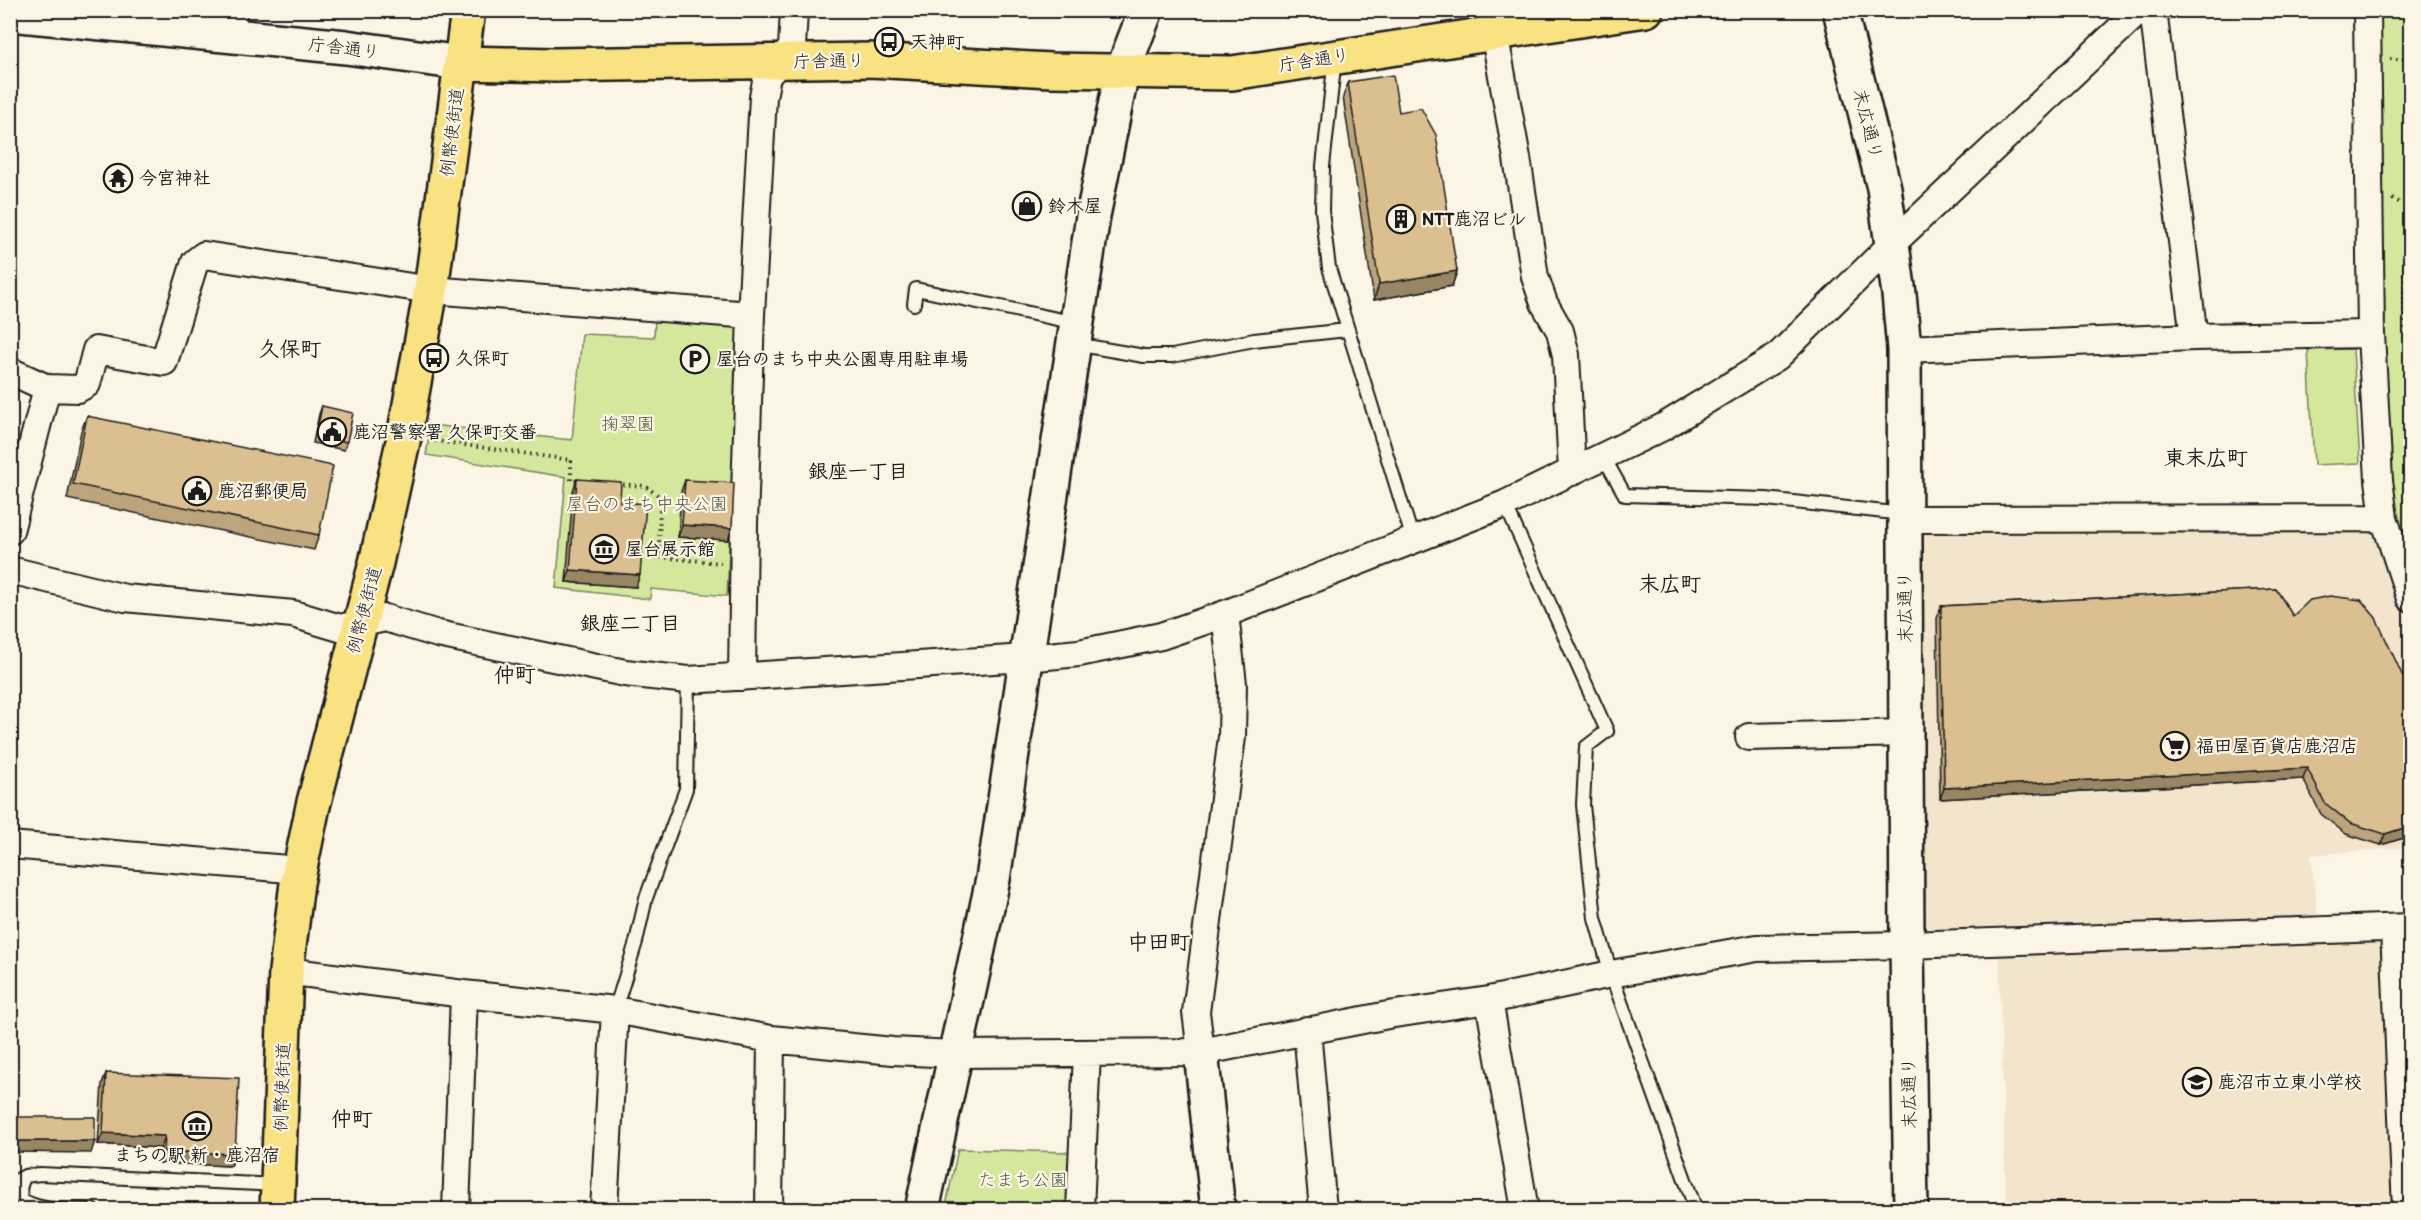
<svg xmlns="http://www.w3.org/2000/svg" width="2421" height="1220" font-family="Itim,'Klee One',sans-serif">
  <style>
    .built { fill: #f2e5cc }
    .green { fill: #d3e89d; stroke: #78825c; stroke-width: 1.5 }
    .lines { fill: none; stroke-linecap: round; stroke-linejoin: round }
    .lane-casing { stroke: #1c1c1c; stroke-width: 16 }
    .street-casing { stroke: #1c1c1c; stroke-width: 30 }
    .secondary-casing { stroke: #1c1c1c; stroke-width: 38 }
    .highway-casing { stroke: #1c1c1c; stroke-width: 38 }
    .path { stroke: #1c1c1c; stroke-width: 4; stroke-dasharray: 1.5 4.5; stroke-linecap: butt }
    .lane { stroke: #fcf5e5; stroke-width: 12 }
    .street { stroke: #fcf5e5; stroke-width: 26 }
    .secondary { stroke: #fcf5e5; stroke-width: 33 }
    .highway { stroke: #f8e281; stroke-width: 33 }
    .wall { fill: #bca47c; stroke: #1c1c1c; stroke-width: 1.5 }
    .shaded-wall { fill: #998665; stroke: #1c1c1c; stroke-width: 1.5 }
    .building { fill: #dbbf90; stroke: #1c1c1c; stroke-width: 1.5 }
    .labels { text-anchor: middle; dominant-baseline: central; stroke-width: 4.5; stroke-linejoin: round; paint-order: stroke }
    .poi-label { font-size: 18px; font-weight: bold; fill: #1c1c1c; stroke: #fcf5e5; text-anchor: start }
    .street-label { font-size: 18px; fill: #1c1c1c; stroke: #fcf5e5 }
    .park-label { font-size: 18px; fill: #535943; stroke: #fcf5e5 }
    .neighbourhood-label { font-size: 20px; font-weight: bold; fill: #1c1c1c; stroke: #fcf5e5 }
    .quarter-label { font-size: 21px; font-weight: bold; fill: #1c1c1c; stroke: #fcf5e5 }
  </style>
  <rect width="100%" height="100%" fill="#fcf5e5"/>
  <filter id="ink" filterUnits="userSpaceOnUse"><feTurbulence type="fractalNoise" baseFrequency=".0167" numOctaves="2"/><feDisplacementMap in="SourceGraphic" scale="12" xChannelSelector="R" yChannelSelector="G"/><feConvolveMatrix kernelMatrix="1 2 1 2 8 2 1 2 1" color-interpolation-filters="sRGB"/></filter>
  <g filter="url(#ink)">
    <!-- built -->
    <path class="built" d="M2378,527L2410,634V847L2311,855L2318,916L1917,934L1916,534Z
      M2384,939L2396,1209H2006L1999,954Z"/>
    <!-- green -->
    <path class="green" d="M2376,11H2410V576L2397,527L2383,437Z
      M655,318L739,324L727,596L651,589L650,599L556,588L566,477L426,455L431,425L572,440L582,334L654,337Z
      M2353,349L2360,463L2314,465L2308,350Z
      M958,1149L1069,1152V1209L945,1210Z"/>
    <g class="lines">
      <!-- lane casing -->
      <g class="lane-casing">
        <path id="lane" d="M1335,58L1323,166L1322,211L1329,268L1413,540
          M914,304L916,289L1076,323
          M1075,344L1144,356H1172L1254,340L1347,330
          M1603,456L1625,495L1766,499L1903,514
          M1505,504L1607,731L1586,747L1583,805L1595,918L1611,974L1696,1210
          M615,1010L636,942L646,898L686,789L688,680
          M25,1176C20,1185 19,1190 22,1200C43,1212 69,1209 92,1210
          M10,1184L25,1176L40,1174L277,1185"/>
      </g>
      <!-- street casing -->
      <g class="street-casing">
        <path id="street" d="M232,10L234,36
          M1490,10L1517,158L1535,277L1544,303L1560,331L1566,355L1572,472
          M2153,10L2194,337
          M2367,10L2371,334L2379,480L2384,518L2410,598
          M1904,349L2194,337L2371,334
          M10,371L47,388L10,531
          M47,388L78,389L87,384L96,350L164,362L195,262L204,255L431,290L751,315
          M1904,519L2384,518
          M10,570L125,598L293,614L340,628L385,618L438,634L625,673L688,680L1026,658L1079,653L1161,636L1225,614L1505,504L1663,427L1777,357L1893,243L2140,10
          M742,677L744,523L751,315L763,97L767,76L792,48L794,10
          M1749,737L1906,733
          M10,845L300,870
          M2394,928L2406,1210
          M286,971L464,994L615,1010L771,1039L893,1051L954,1054L1201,1052L1388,1015L1489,1000L1611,974L1757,948L1907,945L2410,927
          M1489,1000L1525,1210
          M1307,1030L1323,1210
          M1201,1052L1196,1012L1232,737L1233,684L1225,614
          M456,1210L464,994
          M604,1210L615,1010
          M769,1210L771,1039
          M1080,1210L1087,1053"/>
      </g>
      <!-- secondary casing -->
      <g class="secondary-casing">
        <path id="secondary" d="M1840,10L1884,188L1899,294L1904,349L1907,945L1911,1210
          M10,14L346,47L461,63
          M1201,1052L1218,1210
          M922,1210L993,879L1093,216L1122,72L1146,10"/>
      </g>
      <!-- highway casing -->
      <g class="highway-casing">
        <path id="highway" d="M461,63L554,65L870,60L1051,70L1232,73L1646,10
          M277,1210L286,971L297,883L313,806L376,563L404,437L431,290L468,10"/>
      </g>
      <!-- path -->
      <path class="path" d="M2390,59H2410
        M2392,199L2410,207
        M2410,226C2398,242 2407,357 2410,382
        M429,440L571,460V481H579
        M617,484L645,486L660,497L659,557L721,563"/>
      <!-- lane -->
      <use href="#lane" class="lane"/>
      <!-- street -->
      <use href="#street" class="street"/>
      <!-- secondary -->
      <use href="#secondary" class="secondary"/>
      <!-- highway -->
      <use href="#highway" class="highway"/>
    </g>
    <!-- wall -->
    <path class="wall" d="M1348,82L1399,112L1457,271L1452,286L1374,300L1343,97Z
      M322,406L347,442L344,450L313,443L319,414Z
      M87,416L319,535L314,550L67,499L81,431Z
      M577,479L620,502L636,587L566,582L573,491Z
      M685,480L732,528L728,540L678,537L681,492Z
      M2276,589L2410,836L2381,845L2346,834L2321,814L2303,779L1940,799L1937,618L1941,606Z
      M106,1073L235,1154L231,1166L160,1163L161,1148L98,1144L102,1084Z"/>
    <!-- shaded-wall -->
    <path class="shaded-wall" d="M1457,271L1452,286L1374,300L1379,284Z
      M682,525L732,528L728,540L678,537Z
      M570,570L640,575L636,587L566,582Z
      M2307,768L2303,779L1940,799L1944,788Z
      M2410,826V836L2381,845L2385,834Z
      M103,1133L165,1136L161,1148L98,1144Z
      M10,1141H95L91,1153L10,1152Z
      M164,1151L235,1154L231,1166L160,1163Z"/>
    <!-- building -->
    <path class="building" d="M1393,75L1399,112L1421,108L1436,135L1457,271L1379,284L1348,82Z
      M322,406L353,413L347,442L316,435Z
      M87,416L333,466L319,535L73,484Z
      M577,479L621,482L620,502L646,504L640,575L570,570Z
      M685,480L734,483L732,528L682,525Z
      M2276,589L2293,616L2310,600L2330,596L2361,600L2376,618L2410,692V826L2385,834L2350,823L2325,803L2307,768L1944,788L1941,606Z
      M106,1073L239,1078L235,1154L164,1151L165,1136L103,1133Z
      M10,1117H95V1141H10Z"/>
  </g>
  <!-- icons -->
  <defs>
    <g id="bus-ring" transform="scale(1.5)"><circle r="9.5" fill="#fcf5e5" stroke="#1c1c1c" stroke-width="1.5"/><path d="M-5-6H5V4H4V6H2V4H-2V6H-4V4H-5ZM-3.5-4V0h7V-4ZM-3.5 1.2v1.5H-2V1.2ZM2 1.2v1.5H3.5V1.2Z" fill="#1c1c1c"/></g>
    <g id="temple-ring" transform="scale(1.5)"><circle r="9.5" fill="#fcf5e5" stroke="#1c1c1c" stroke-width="1.5"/><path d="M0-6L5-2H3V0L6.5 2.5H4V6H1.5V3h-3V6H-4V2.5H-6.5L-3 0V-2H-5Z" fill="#1c1c1c"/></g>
    <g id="shop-ring" transform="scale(1.5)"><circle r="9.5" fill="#fcf5e5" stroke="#1c1c1c" stroke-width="1.5"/><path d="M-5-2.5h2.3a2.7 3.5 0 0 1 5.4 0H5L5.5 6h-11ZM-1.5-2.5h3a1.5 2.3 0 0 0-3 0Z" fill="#1c1c1c"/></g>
    <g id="building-ring" transform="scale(1.5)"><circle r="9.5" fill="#fcf5e5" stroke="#1c1c1c" stroke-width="1.5"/><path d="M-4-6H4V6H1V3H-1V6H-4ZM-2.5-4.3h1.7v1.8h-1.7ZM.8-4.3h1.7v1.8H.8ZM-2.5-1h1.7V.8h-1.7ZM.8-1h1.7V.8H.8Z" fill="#1c1c1c"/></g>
    <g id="parking-ring" transform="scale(1.5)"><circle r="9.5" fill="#fcf5e5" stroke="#1c1c1c" stroke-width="1.5"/><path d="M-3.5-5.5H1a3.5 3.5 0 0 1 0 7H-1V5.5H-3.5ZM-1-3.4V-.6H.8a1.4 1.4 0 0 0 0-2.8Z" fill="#1c1c1c"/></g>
    <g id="civic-ring" transform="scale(1.5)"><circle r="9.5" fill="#fcf5e5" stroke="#1c1c1c" stroke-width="1.5"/><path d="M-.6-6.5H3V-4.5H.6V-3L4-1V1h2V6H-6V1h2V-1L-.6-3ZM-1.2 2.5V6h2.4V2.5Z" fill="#1c1c1c"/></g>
    <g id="museum-ring" transform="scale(1.5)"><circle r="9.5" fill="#fcf5e5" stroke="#1c1c1c" stroke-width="1.5"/><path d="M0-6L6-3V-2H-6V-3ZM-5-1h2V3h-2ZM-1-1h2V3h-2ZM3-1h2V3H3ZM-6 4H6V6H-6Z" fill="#1c1c1c"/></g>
    <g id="supermarket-ring" transform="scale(1.5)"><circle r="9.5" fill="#fcf5e5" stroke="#1c1c1c" stroke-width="1.5"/><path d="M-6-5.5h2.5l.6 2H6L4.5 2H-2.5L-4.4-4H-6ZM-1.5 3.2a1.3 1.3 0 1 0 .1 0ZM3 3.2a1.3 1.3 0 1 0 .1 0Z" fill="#1c1c1c"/></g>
    <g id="school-ring" transform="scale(1.5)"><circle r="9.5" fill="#fcf5e5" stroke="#1c1c1c" stroke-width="1.5"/><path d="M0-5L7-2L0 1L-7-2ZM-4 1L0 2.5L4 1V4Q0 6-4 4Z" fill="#1c1c1c"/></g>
  </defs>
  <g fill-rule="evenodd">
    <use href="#bus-ring" x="889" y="42"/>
    <use href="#temple-ring" x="118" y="178"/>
    <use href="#shop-ring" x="1027" y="206"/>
    <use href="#building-ring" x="1401" y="219"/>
    <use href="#bus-ring" x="434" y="358"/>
    <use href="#parking-ring" x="695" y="359"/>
    <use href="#civic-ring" x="332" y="432"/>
    <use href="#civic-ring" x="197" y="491"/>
    <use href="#museum-ring" x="604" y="549"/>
    <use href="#supermarket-ring" x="2175" y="746"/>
    <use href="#school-ring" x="2197" y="1082"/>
    <use href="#museum-ring" x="197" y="1126"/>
  </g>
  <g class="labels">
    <!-- poi labels -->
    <g class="poi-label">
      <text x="910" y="42">天神町</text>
      <text x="139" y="178">今宮神社</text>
      <text x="1048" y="206">鈴木屋</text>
      <text x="1422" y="219">NTT鹿沼ビル</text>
      <text x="455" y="358">久保町</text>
      <text x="716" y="359">屋台のまち中央公園専用駐車場</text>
      <text x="353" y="432">鹿沼警察署 久保町交番</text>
      <text x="218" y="491">鹿沼郵便局</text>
      <text x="625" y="549">屋台展示館</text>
      <text x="2196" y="746">福田屋百貨店鹿沼店</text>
      <text x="2218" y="1082">鹿沼市立東小学校</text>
      <text x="197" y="1155" text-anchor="middle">まちの駅 新・鹿沼宿</text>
    </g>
    <!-- street labels -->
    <g class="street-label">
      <text transform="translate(344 48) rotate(7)">庁舎通り</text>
      <text transform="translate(1314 60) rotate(-9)">庁舎通り</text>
      <text transform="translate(829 61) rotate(-1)">庁舎通り</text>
      <text transform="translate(1868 124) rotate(76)">末広通り</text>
      <text transform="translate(452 132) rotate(-83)">例幣使街道</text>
      <text transform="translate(1905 607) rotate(-91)">末広通り</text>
      <text transform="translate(364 610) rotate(-75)">例幣使街道</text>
      <text transform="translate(282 1087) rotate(-88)">例幣使街道</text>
      <text transform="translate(1909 1093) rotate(-91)">末広通り</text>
    </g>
    <!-- park labels -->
    <g class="park-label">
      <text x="628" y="424">掬翠園</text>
      <text x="647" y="504">屋台のまち中央公園</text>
      <text x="1023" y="1180">たまち公園</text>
    </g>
    <!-- neighbourhood labels -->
    <g class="neighbourhood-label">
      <text x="858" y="471">銀座一丁目</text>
      <text x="630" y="623">銀座二丁目</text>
    </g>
    <!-- quarter labels -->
    <g class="quarter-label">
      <text x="290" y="348">久保町</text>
      <text x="2206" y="457">東末広町</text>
      <text x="1670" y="583">末広町</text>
      <text x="515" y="674">仲町</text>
      <text x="1159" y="941">中田町</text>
      <text x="352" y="1118">仲町</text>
    </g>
  </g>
  <!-- margin -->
  <rect width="2421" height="1220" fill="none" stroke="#fcf5e5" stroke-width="36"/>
  <rect x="18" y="18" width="2385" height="1184" fill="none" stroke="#1c1c1c" stroke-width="2" filter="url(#ink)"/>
</svg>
